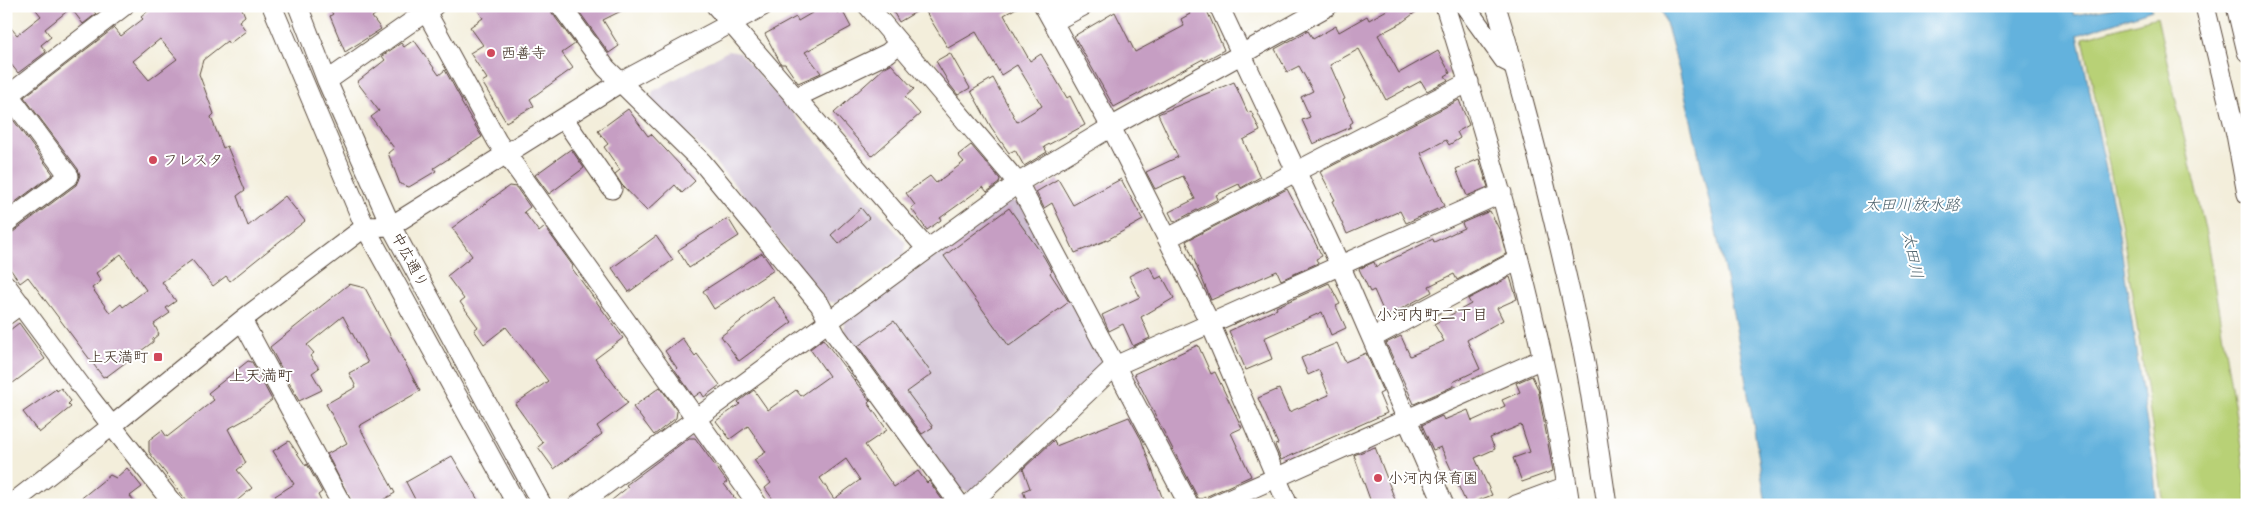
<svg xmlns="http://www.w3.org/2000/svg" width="2253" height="511" font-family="Sriracha,'Klee One',sans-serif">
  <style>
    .industrial { fill: #cebed1 }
    .green { fill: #b8d176; stroke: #7a7e4a }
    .water { fill: #63b2dd; stroke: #4f6e7e }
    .building { fill: #c69ec3; fill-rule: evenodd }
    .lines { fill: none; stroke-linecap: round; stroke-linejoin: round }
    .minor-casing { stroke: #57473a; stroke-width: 21 }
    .minor { stroke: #fff; stroke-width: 19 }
    .poi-dot { fill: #d1495b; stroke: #fff; stroke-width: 2 }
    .labels { text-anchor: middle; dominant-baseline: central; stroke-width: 4; stroke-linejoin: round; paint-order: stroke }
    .poi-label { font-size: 15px; fill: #3b2a1e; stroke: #fff; text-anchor: start }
    .street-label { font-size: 15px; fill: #3b2a1e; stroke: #fff }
    .water-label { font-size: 16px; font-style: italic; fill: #4b606a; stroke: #fff }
    .neighbourhood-label { font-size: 16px; fill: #3b2a1e; stroke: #fff }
  </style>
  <rect width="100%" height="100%" fill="#fff"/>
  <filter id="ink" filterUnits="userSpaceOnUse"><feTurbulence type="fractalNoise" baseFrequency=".02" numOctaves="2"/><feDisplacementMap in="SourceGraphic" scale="10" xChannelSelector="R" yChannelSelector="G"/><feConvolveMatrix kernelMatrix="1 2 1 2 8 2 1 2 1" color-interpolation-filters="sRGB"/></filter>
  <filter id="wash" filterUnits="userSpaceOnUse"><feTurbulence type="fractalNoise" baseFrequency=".0096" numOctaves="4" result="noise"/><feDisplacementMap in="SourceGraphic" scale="20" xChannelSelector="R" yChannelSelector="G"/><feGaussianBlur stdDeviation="1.12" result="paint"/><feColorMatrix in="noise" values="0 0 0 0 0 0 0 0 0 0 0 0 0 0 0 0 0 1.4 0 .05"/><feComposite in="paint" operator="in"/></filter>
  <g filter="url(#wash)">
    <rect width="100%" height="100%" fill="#f3eedb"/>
    <!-- industrial -->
    <path class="industrial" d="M728,51L740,53L906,243L905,253L836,303L826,301L748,200L705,151L651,100L653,91Z
      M1011,201L1021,203L1102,356L1101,365L971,492L961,490L844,331L845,321Z"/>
    <!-- green -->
    <path class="green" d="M2157,17L2206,234L2242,453L2247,505H2164L2122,228L2083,38Z"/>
    <!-- water -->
    <path class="water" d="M1661,6H2071L2074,15L2124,6H2151L2152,10L2078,35L2118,227L2154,472L2157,505H1766C1750,397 1730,290 1705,183C1692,124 1679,65 1661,6Z"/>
    <g id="blocks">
      <!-- building -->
      <path class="building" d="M33,6H90L96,14L83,24L71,8L45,29L51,37L41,45L46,52L18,73L6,58V22L17,35L41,16Z
        M154,6H241L245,16L239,21L246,31L229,44L227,41L203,60L199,74L214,114L211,117L223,148L227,146L245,190L237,196L248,226L285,196L305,221L230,281L226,276L213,286L192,260L162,282L176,301L166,308L170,313L154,324L159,334L153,339V342L106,377L105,376L103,377L28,277L20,283L6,263V234L13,232L76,185L80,175L78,169L24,97L114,28L121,36L143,19L141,17ZM160,39L177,59L149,80L133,61ZM121,254L146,290L123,307L121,304L110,313L92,288L101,281L96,273Z
        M327,6H387L372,17L381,29L345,52L330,16L333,14Z
        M475,6H550L552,13L575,44L562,53L573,68L530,99L534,106L506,122L482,82L487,79L470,53L483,45L470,27L483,18Z
        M575,6H631L603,20L619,46L609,53Z
        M824,6H835L838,13L842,10L851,27L805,52L821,73L798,83L785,64H781L765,34L796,17L798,21Z
        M890,6H926L899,22Z
        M936,6H1020L1004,15L1030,61L1041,54L1067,98L1070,96L1085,125L1044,147L1047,152L1024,166L1015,150L1009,153L991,127L971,91L993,78L1017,122L1042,106L1017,65L1001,75L976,32L948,48L926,12Z
        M1186,6H1205L1224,50L1204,61L1203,59L1114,107L1074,36L1115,12L1135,52L1184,26L1181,19L1190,14Z
        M1394,6H1424L1401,23L1378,35L1399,73L1438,51L1450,73L1445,76L1448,80L1427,91L1421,81L1386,100L1359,49L1330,65L1345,99L1343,100L1353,122L1350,124L1351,127L1313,144L1302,120L1310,117L1301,97L1313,91L1299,66L1287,72L1275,49L1308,31L1313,39L1336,26L1339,32L1367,16L1369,20Z
        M414,40L439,75L445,70L462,101L461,102L482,137L434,168L436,171L409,187L400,184L388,153L394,148L371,117L379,111L357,82L385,60L382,56L401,43L404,47Z
        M950,53L970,88L958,95L950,85L936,61Z
        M891,64L914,89L905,97L920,114L872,156L834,113L885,67Z
        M1234,82L1248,113L1251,111L1260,131L1243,140L1260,177L1241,188L1239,184L1216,195L1218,199L1174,222L1169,212L1195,199L1183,176L1155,189L1146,172L1178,157L1158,114Z
        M1459,100L1469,125L1457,132L1460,138L1449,145L1446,140L1421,153L1444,206L1406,223L1400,211L1347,234L1332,201L1335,200L1320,172Z
        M628,109L648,136L651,134L695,181L682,193L675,185L647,211L622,185L615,174L620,170L604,147L608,144L598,131Z
        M6,110L53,174L6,209Z
        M971,145L1000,179L999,183L987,192L983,187L940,218L941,220L927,230L911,208L915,205L906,193L930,176L936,183L964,162L958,155Z
        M571,149L584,168L549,194L535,175Z
        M1479,159L1488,187L1467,196L1456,169Z
        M1058,179L1073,205L1121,179L1143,220L1107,240L1075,253L1052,203L1044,208L1036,192Z
        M509,186L516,187L530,207L524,212L539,232L545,227L573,266L571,267L623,338L595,359L628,403L597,426L602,434L554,469L538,447L543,443L515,404L548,381L506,327L484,344L474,330L478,327L460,302L464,299L447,276L472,256L452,228Z
        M1287,189L1322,256L1316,259L1318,263L1281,280L1277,271L1211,300L1186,241Z
        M861,208L869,218L839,244L831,235Z
        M1009,208L1044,257L1052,271L1050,273L1069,302L1009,346L944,256Z
        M1490,211L1500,231L1506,254L1457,280L1454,274L1429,286L1432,292L1386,317L1374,290L1370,292L1359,269L1374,262L1376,267L1433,239L1434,242L1464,228L1462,223Z
        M728,218L739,236L689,268L678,250Z
        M656,236L673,260L629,292L612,268Z
        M762,253L774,270L714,309L703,291Z
        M1149,266L1156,279L1162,276L1174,298L1141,317L1150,338L1133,346L1123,324L1109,331L1102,315L1140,297L1129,276Z
        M1510,277L1517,299L1497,308L1503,320L1467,340L1480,369L1453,382L1454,386L1414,404L1386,343L1401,336L1410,356L1444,341L1434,324L1471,304L1468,299Z
        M1329,283L1340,304L1336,306L1346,328L1331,335L1322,312L1264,338L1272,359L1246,370L1229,331L1277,309L1276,307Z
        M349,284L365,288L420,391L359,426L395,493L374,505H353L327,454L347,443L326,404L356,387L349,373L368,363L343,316L307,345L314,353L310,356L319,368L312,373L322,390L299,401L270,347Z
        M773,297L792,322L739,361L721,336Z
        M894,321L932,374L907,392L933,427L922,434L858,346Z
        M19,323L45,359L13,383L6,374V333Z
        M682,338L695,356L697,354L720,385L704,397L701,392L694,397L675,370L677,368L665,351Z
        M823,339L870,401L868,403L887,430L865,445L894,487L918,471L927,483L929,481L946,505H777L765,488L771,483L754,460L766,452L748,426L730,439L716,421L740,404L738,402L754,390L768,410L796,390L801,396L829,376L810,349ZM846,459L860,480L834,499L820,478Z
        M1337,343L1345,362L1366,353L1383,392L1379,394L1387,413L1281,460L1275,445L1278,444L1258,398L1279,389L1289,412L1329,395L1319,370L1308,375L1301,358Z
        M1198,345L1211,374L1215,372L1242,428L1231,433L1251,476L1201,499L1198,498L1134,374Z
        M248,361L252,362L272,400L248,418L228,429L246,463L237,470L252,488L232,505H190L149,452V440L162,430L167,437L214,400L208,393Z
        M1532,376L1538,389L1553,471L1522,482L1513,458L1530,452L1521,425L1490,438L1495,449L1475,458L1492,495L1467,505L1441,447L1433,450L1422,425L1442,416L1444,420L1468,410L1472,421L1505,406L1502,400L1520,392L1516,383Z
        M660,387L677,411L676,418L654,435L633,407Z
        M61,388L71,401L68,404L71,407L39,433L23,412L56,389L57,391Z
        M1129,417L1141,439L1165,505H1028L1023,491L1030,488L1023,469L1054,440L1056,446Z
        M689,438H695L727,482L724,484L740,505H606L628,487L626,485Z
        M289,441L306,466L307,464L322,492L318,495L323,505H281L275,496L294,484L273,451Z
        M1375,447L1397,505H1372L1354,455Z
        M452,456L481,505H418L406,482Z
        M127,468L142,487L130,496L137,505H73L110,475L116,478Z"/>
    </g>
  </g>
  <g filter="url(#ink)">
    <use href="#blocks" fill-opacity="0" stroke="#57473a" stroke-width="1"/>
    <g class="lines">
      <!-- minor casing -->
      <g class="minor-casing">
        <path id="minor" d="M272,6L365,227L517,505
          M298,6L327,81L391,226L542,505
          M423,6L497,141L758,505
          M561,6L606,68L702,162L820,305L836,335L960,505
          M716,6L927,249
          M868,6L1018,183L1189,505
          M1044,6L1111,127L1210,323L1288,505
          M1219,6L1340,265L1444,505
          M1445,6C1496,170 1545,335 1570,505
          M1465,6L1504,60L1514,65
          M1496,6C1531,119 1558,235 1583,351C1593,402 1599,454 1607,505
          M2205,6L2236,134L2247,194
          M2236,6L2247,52
          M1053,22L1083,6
          M327,81L434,6
          M6,97L124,6
          M795,98L888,53L899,43
          M564,119L612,189
          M6,223L69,176L9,95
          M1168,238L1469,82
          M6,285L90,398L174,505
          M6,315L21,304
          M242,320L342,505
          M1372,338L1518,260
          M10,505L113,425L242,320L365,227L391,226L621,82L763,6
          M578,505L1018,183L1111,127L1328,6
          M969,505L1115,366L1502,193
          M1215,505L1542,359
          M1516,505L1567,486"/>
      </g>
      <!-- minor -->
      <use href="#minor" class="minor"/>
    </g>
  </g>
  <!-- markers -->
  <g class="poi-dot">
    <circle cx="491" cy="53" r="5"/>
    <circle cx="153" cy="160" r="5"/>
    <rect x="153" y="352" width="10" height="10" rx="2.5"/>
    <circle cx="1378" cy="478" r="5"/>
  </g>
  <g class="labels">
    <!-- poi labels -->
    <g class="poi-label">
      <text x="501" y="53">西善寺</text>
      <text x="163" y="160">フレスタ</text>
      <text x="148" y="357" text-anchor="end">上天満町</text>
      <text x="1388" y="478">小河内保育園</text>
    </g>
    <!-- street labels -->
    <g class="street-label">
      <text transform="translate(410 260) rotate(62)">中広通り</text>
    </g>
    <!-- water labels -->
    <g class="water-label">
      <text x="1912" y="204">太田川放水路</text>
      <text transform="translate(1913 255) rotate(78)">太田川</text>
    </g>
    <!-- neighbourhood labels -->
    <g class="neighbourhood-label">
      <text x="1432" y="314">小河内町二丁目</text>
      <text x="261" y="375">上天満町</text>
    </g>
  </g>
  <!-- margin -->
  <rect width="2253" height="511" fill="none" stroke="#fff" stroke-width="25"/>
</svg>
